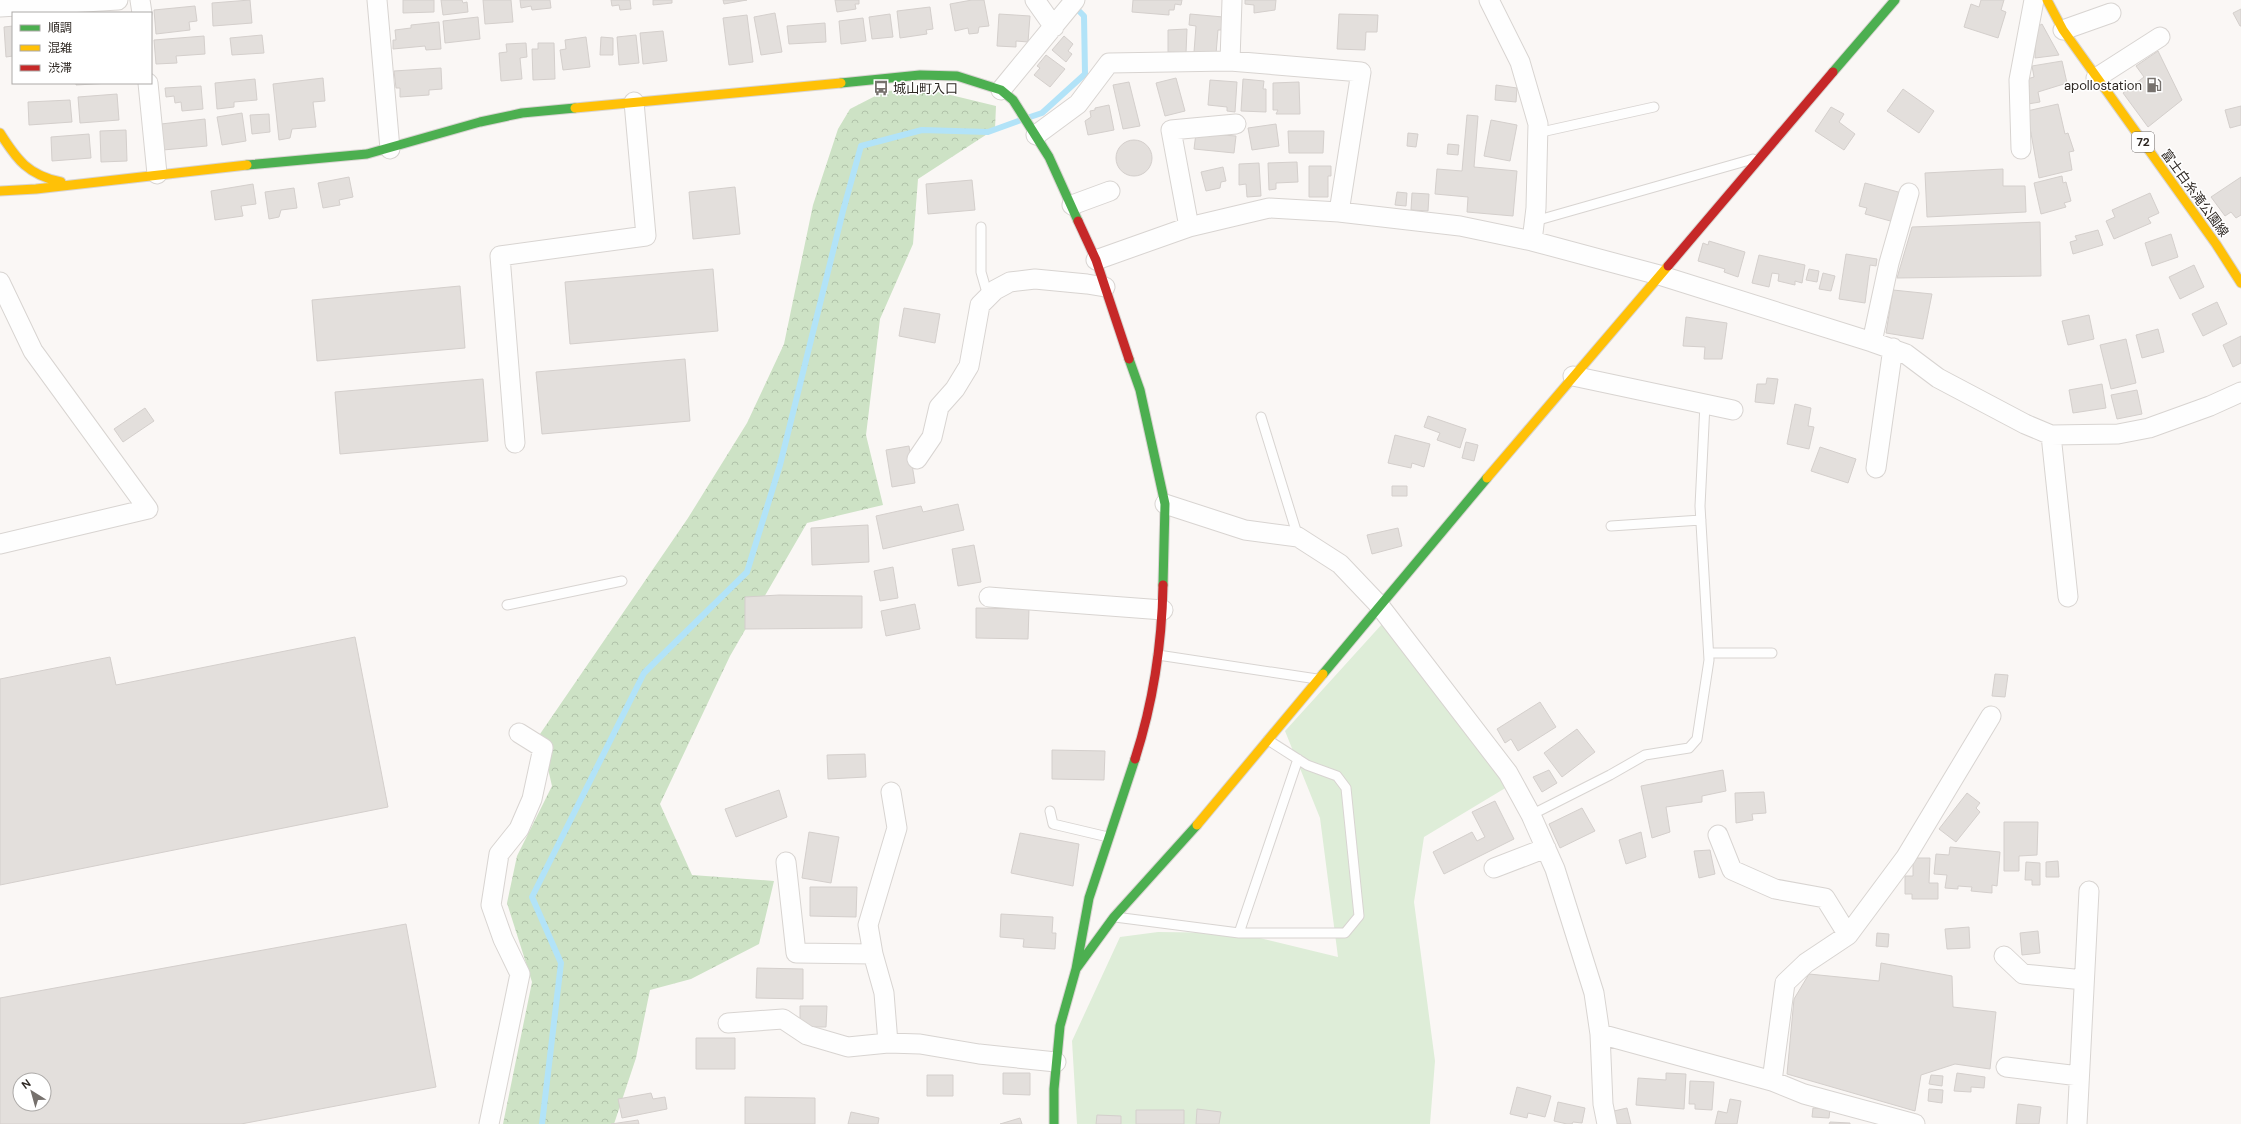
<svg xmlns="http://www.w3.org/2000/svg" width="2241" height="1124" font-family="'DM Sans','Noto Sans JP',sans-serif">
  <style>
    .grass { fill: #deedd8 }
    .forest { fill: url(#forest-crowns) }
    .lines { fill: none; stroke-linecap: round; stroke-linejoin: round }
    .stream { stroke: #b2e3f8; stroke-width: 6 }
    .building { fill: #e3dfdc; stroke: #d4cfcc; fill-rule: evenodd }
    .lane-casing { stroke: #d8d4d1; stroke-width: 11 }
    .street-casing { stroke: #d8d4d1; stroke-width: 21 }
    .fast-casing { stroke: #d8d4d1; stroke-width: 11 }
    .slow-casing { stroke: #d8d4d1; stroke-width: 11 }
    .jam-casing { stroke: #d8d4d1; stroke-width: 11 }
    .lane { stroke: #fefefe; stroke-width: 9 }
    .street { stroke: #fefefe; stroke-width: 19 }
    .fast { stroke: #4caf50; stroke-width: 9 }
    .slow { stroke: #ffc107; stroke-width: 9 }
    .jam { stroke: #c62828; stroke-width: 9 }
    .labels { text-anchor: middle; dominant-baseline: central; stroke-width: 3; stroke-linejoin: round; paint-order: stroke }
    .shield { fill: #fff; stroke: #6d6966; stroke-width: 1 }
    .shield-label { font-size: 12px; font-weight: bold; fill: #2f2924 }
    .poi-label { font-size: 13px; fill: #2f2924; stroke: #fff; text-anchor: end }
    .street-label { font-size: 13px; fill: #2f2924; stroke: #fff }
  </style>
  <defs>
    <pattern id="forest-crowns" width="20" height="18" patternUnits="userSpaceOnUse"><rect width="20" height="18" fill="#cde2c5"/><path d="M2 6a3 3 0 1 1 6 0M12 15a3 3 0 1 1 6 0" fill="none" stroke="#b0c2a9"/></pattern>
  </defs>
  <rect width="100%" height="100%" fill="#faf7f5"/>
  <!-- grass -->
  <path class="grass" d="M1383,623L1507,787L1424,837L1414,902L1435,1061L1430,1124H1077L1072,1041L1120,937L1158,932L1239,933L1338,957L1320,818L1285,731Z"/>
  <!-- forest -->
  <path class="forest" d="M926,89L996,106L995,129L918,179L913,244L880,319L866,435L883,505L807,523L730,656L660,804L692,875L774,881L759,944L691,979L650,990L636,1058L614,1124H503L532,982L507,903L517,856L552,786L540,734L688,518L747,423L784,344L813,205L838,129L850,109L885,91Z"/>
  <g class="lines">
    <!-- stream -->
    <path class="stream" d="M1030,117L1042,113L1085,74L1084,16L1074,6
      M542,1124L561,963L532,897L644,673L747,572L780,465L843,211L861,146L922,130L988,132L1021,120"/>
  </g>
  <!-- building -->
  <path class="building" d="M250,0L252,23L213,26L212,3Z
    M403,0H434V12L403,13Z
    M441,0H462L463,3L467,2L468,12L443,15Z
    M483,0H511L513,22L485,24Z
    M520,0H550L551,8L532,10L531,6L521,8Z
    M611,0H630L631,9L620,10L619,5L612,6Z
    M653,0H672V3L653,5Z
    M723,0H747L724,4Z
    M835,0H859V4H855L856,9L837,12Z
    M972,0H984L989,26L979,27L978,33L969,34L968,28L955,31L950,4Z
    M1133,0H1182L1181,5L1175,4L1174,10H1169V15L1132,12Z
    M1245,0H1276L1275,10L1254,13V5L1245,4Z
    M1981,0H2004L2001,10L2006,12L1998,38L1964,27L1971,4L1979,7Z
    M195,6L197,21L189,22L190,30L156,34L154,10Z
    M930,7L933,29L926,30L927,34L900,38L897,11Z
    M2241,9V26H2240L2233,13Z
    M775,13L782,52L761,55L754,17Z
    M890,14L893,37L872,39L869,17Z
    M999,14L1030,16L1028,42L1016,41V47L997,46Z
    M1190,14L1223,17L1221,30H1218L1216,54L1194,52L1196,26L1189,25Z
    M1339,14L1378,15L1377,32H1366L1365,50L1337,49Z
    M747,15L753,62L729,65L723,18Z
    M478,17L480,39L445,43L443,21Z
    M863,18L866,41L841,44L839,21Z
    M439,22L441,49L426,50L425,46L393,49V40H396L395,30L411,28V25Z
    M825,23L826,42L789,44L787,26Z
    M2042,24L2059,55L2035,58V28Z
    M13,26V56L6,57L4,27Z
    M1187,29L1186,53L1168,52V30Z
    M663,31L667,61L643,64L640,33Z
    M262,35L264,53L232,55L230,38Z
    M636,35L639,63L619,65L617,37Z
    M204,36L205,54L176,56L177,63L156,64L154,40Z
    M1064,36L1073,44L1068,51L1072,54L1066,62L1052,50Z
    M586,37L590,67L563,70L560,50L566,49L565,40Z
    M601,37L613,38V55H600Z
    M526,43L527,57L520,58L522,79L501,81L499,53L507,52L506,44Z
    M538,43H554L555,79L533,80L532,49H538Z
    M2158,51L2182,100L2148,127L2123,93L2144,77L2136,66Z
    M1046,55L1065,69L1050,87L1034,75L1040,68L1037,66Z
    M2062,61L2067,83L2038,92L2040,102L2028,104L2025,88L2029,87L2027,79L2034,77L2032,66Z
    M441,68L442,89L429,90V95L400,97V88H396L394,71Z
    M323,78L325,101L313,102L316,127L292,129L290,138L279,140L273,84Z
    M1176,78L1185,111L1165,116L1156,83Z
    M255,79L257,100L234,102V107L217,109L215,83Z
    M1243,79L1264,81L1263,89H1266V112L1241,111Z
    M1210,80L1237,82L1235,112L1227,111V107L1208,105Z
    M1129,82L1140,126L1123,129L1113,85Z
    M1299,82L1300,114H1276L1278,110H1273V83Z
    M76,83H110L76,85Z
    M1496,85L1517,88L1516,102L1495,100Z
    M201,86L203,109L182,111L181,102L175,103L174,96L166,97L165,88Z
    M1903,89L1934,111L1919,133L1887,111Z
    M117,94L119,120L80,123L78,97Z
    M70,100L72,122L29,125L28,102Z
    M2058,104L2065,134L2068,133L2074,151L2069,152L2072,170L2039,178L2027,111Z
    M1109,105L1114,130L1088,135L1085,121L1091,117L1090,111L1095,110V108Z
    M2241,106V125L2230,128L2225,110Z
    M1831,107L1844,114L1839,122L1855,134L1844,150L1815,131Z
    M242,113L246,141L222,145L217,117Z
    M269,114L270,132L252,134L250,115Z
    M1467,115L1478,116L1474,167L1517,171L1513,216L1467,212L1468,197L1435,194L1437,169L1462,171Z
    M205,119L207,146L163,150L161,124Z
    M1491,120L1517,125L1510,161L1484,156Z
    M1276,124L1279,146L1252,150L1248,128Z
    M126,130L127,161L101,162L100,131Z
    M1288,131H1324L1323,153H1289Z
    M1196,133L1236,136L1234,153L1194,149Z
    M1408,133L1418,134L1416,147L1407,146Z
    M89,134L91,158L52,161L51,137Z
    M1116 158a18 18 0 1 1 36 0a18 18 0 1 1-36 0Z
    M1448,144L1459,145L1458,155L1447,154Z
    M1297,162L1298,182L1276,183V189L1269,190L1268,163Z
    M1259,163L1261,196L1247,197L1246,184L1239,185V164Z
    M1309,166H1331V176H1328V197H1309Z
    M1223,167L1226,181L1221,182L1220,188L1206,191L1201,172Z
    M2003,169V186H2025L2026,212L1927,217L1925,173Z
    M2062,176L2063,183L2066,182L2071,201L2064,203L2066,207L2041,214L2034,183Z
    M349,177L353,197L339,200L340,205L323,208L318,183Z
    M2241,177V215L2236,218L2231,212L2225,216L2211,197Z
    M972,180L975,210L928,214L926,184Z
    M1865,183L1902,193L1894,222L1865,214L1867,208L1859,206Z
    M253,184L256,204L241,206L243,216L215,220L211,191Z
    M735,187L740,234L693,239L689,192Z
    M294,188L297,208L281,210L279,217L269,219L265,192Z
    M1397,192L1407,193L1406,206L1395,205Z
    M1412,193L1429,194L1428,211L1411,210Z
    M2150,193L2159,213L2148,218L2151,223L2114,239L2106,221L2115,217L2112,210Z
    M2040,222L2041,276L1897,278L1912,227Z
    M2098,230L2103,245L2073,254L2070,242L2077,240L2075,236Z
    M2171,234L2178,257L2152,266L2145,243Z
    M1709,241L1745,252L1738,277L1724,272L1725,269L1698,261L1703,243L1708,245Z
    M1846,254L1877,259L1876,266L1870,265L1865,303L1839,299Z
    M1759,255L1805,265L1802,283L1795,281V285L1778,281L1779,274L1772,273L1769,287L1752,283Z
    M2194,265L2204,287L2180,299L2169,277Z
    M713,269L718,331L570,344L565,282Z
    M1809,269L1819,271L1817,282L1806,280Z
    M1823,273L1835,276L1831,291L1819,289Z
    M460,286L465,348L317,361L312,300Z
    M1893,290L1932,294L1923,339L1886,333Z
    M2217,302L2227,324L2203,336L2192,314Z
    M904,308L940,314L935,343L899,336Z
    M2089,315L2094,339L2068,345L2062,321Z
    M1686,317L1727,323L1722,359H1704L1705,347L1683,346Z
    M2158,329L2164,352L2142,358L2136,335Z
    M2241,336V363L2233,367L2223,345Z
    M2126,339L2136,383L2111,389L2100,345Z
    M685,359L690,421L542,434L536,372Z
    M1767,378L1778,379L1774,404L1755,402L1757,384H1766Z
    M483,379L488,441L340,454L335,392Z
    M2102,384L2106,408L2073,413L2069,390Z
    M2137,390L2142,414L2117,419L2111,395Z
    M1795,404L1811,408L1808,426L1814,427L1809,449L1787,444Z
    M145,408L154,421L123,442L114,429Z
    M1428,416L1466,429L1460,448L1437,440L1440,433L1424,427Z
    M1395,435L1430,444L1424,467L1412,463L1411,468L1388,463Z
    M1466,442L1478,445L1474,461L1462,458Z
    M909,446L915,483L892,487L886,450Z
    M1820,447L1856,459L1848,483L1811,471Z
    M1392,486H1407V496H1392Z
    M958,504L964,530L883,549L876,516L921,506L923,512Z
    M868,525L869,562L812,565L811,528Z
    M1398,528L1402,546L1372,554L1367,535Z
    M974,545L981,582L958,586L952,549Z
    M893,567L898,598L880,601L874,571Z
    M779,595L862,596V628L745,629V597Z
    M915,604L920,629L886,636L881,611Z
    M976,608L1029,609L1028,639L976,638Z
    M355,637L388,807L0,885V679L110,657L116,685Z
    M1995,674L2008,675L2005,697L1992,696Z
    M1540,702L1556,727L1518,751L1511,739L1505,743L1497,729Z
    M1577,729L1595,752L1562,777L1544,753Z
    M1052,750L1105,751L1104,780L1052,779Z
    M865,754L866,777L828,779L827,755Z
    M1549,770L1557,783L1542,792L1533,777Z
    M1723,770L1726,791L1702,796V802L1666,807L1670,832L1652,838L1641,786Z
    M779,790L787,817L736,837L725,809Z
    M1764,792L1766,813L1752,814L1753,820L1736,823L1735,793Z
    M1967,793L1980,803L1976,808L1980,812L1956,842L1939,829Z
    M1495,801L1514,839L1444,874L1433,852L1472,832L1477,841L1485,837L1472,812Z
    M1582,808L1595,831L1560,848L1549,824Z
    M2004,822H2038L2037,855L2019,856V871H2004Z
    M809,832L839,837L831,883L802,878Z
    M1641,832L1646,857L1626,864L1619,840Z
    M1020,833L1079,844L1073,886L1011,873Z
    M1950,847L2000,852L1997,886L1992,885V893L1971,891L1972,887L1958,886V889L1945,888L1947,875L1934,874L1936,854L1949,855Z
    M1710,850L1715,874L1699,878L1694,851Z
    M1913,858H1930L1929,883H1938V899H1912V894H1905V876H1913Z
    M2058,861L2059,877H2046V862Z
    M2026,862L2040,863V885H2032V880H2025Z
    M810,887H857L856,917L810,916Z
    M1001,914L1053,917L1052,933H1056L1055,949L1023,947L1024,939L1000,937Z
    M406,924L436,1087L241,1124H0V998ZM20,1080H44V1104H20Z
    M1969,927L1970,948L1947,949L1945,929Z
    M2038,931L2040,953L2022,955L2020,933Z
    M1877,933L1889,934L1888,947L1876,946Z
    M1881,963L1952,976L1953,1007L1996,1012L1990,1069L1955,1064L1921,1075L1915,1111L1787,1074L1794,999L1809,974L1879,981Z
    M757,968L803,969V999L756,998Z
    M800,1006H827L826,1027H800Z
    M696,1038H735V1069H696Z
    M1003,1073H1030V1095L1003,1094Z
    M1666,1073L1686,1074L1684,1109L1636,1105L1638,1078L1666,1080Z
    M1957,1073L1985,1077L1984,1088L1971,1087V1092L1954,1091Z
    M927,1075H953V1096H927Z
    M1931,1075L1943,1076L1942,1086L1929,1084Z
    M1690,1081L1714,1082L1712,1110L1695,1109V1104H1689Z
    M1517,1087L1551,1096L1545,1117L1528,1113L1527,1118L1510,1114Z
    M1929,1089L1943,1090L1942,1103L1928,1101Z
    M651,1093L653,1099L665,1097L667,1109L622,1118L618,1099Z
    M745,1097L815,1098V1124H745Z
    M1730,1099L1741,1101L1737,1124H1715L1718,1111L1727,1113Z
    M1558,1102L1585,1108L1582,1123L1573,1122L1572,1124H1567L1554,1121Z
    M2018,1104L2041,1107L2039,1124H2016Z
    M1627,1108L1631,1124H1616L1614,1111Z
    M1813,1108L1830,1109L1829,1118L1812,1117Z
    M1197,1109L1221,1112L1219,1124H1196Z
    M1136,1110H1184V1124H1136Z
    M851,1112L879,1118L878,1124H848Z
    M1097,1115L1121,1116V1124H1096Z
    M1020,1118L1022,1124H1000Z
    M638,1120L639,1124H611Z
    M1830,1122L1850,1123V1124H1829Z"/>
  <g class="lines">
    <!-- lane casing -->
    <g class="lane-casing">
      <path id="lane" d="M1537,133L1654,107
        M1535,221L1753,159
        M981,227V272L988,296
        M1261,417L1298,537
        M1611,526L1701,520
        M507,605L622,581
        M1709,653H1772
        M1158,655L1317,679
        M1050,811L1053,824L1108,837
        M1531,815L1610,775L1645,755L1689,748L1697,739L1709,660L1700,506L1705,404
        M1115,917L1239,933H1345L1359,916L1346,788L1337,776L1307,765L1268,740
        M1239,933L1298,759"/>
    </g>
    <!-- street casing -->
    <g class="street-casing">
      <path id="street" d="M140,0L142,13
        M377,0L390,149
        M1035,0L1054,27
        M1489,0L1520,62L1538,124L1536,208L1532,241
        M0,7L118,0
        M2063,30L2111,13
        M1230,61L1232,0
        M2096,78L2160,37
        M148,83L157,174
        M1001,90L1075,0
        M1036,135L1078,104L1109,63L1230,61L1361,72L1339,212
        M2021,149L2019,80L2034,0
        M1072,205L1110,191
        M1189,227L1171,130L1236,124
        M1096,260L1189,227L1269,208L1339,212L1460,226L1532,241L1659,275L1872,342L1906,354L1938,378L2025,424L2051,435L2118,434L2149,428L2210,406L2241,392
        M0,282L33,351L148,509L0,544
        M1872,342L1889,263L1909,193
        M1573,376L1733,410
        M2051,435L2068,597
        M515,443L500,256L646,236L634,102
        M917,459L932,437L939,407L955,389L969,366L980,305L995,290L1010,282L1035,279L1087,284L1105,287
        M1876,468L1893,348
        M1165,504L1245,530L1298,537L1340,564L1379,605L1508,773L1531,815L1555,869L1594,993L1600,1034L1603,1104L1607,1124
        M989,597L1163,610
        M1718,835L1732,870L1775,889L1825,898L1848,935
        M786,862L796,953L873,954
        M1494,868L1546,848
        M2004,956L2023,974L2084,980
        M728,1023L783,1019L807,1035L848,1047L888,1043L920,1044L979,1054L1056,1062
        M1600,1034L1772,1081L1804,1094L1915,1124
        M888,1043L884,993L873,954L868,925L897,828L891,792
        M2006,1067L2079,1076
        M1772,1081L1785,983L1806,963L1848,935L1906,857L1991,716
        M489,1124L520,974L503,939L491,905L499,854L519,829L532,799L543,748L519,733
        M2077,1124L2089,891"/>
    </g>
    <!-- fast casing -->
    <g class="fast-casing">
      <path id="fast" d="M1833,72L1895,0
        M841,83L920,75L957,76L1001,90L1013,100L1049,157L1078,221
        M247,165L367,154L480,122L522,113L575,108
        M1129,359L1140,390L1165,504L1163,585
        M1323,674L1487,478
        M1076,969L1089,898L1135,759
        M1054,1124V1089L1060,1026L1076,969L1114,917L1197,825"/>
    </g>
    <!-- slow casing -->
    <g class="slow-casing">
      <path id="slow" d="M2047,0L2063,30L2216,244L2241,283
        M575,108L841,83
        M0,133C17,160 28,175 61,182
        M0,191L36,189L247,165
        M1487,478L1668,266
        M1197,825L1323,674"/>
    </g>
    <!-- jam casing -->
    <g class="jam-casing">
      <path id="jam" d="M1078,221L1096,260L1129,359
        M1668,266L1833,72
        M1135,759C1153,703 1162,643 1163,585"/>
    </g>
    <!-- lane -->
    <use href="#lane" class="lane"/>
    <!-- street -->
    <use href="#street" class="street"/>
    <!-- fast -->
    <use href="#fast" class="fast"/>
    <!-- slow -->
    <use href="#slow" class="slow"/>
    <!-- jam -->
    <use href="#jam" class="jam"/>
  </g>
  <!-- icons -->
  <defs>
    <g id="fuel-bare" transform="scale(1.2)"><path d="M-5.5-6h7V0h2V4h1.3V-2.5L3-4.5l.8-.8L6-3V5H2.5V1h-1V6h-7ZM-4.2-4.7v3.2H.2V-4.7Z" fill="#76716d" stroke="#fff" stroke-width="2.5" paint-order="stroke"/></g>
    <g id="bus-bare" transform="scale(1.2)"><path d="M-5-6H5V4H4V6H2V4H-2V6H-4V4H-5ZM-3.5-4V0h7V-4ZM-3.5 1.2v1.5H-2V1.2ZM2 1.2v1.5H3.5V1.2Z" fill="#76716d" stroke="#fff" stroke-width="2.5" paint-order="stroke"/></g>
  </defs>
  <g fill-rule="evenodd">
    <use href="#fuel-bare" x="2154" y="85"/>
    <use href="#bus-bare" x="881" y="88"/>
  </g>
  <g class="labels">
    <!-- shield labels -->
    <rect class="shield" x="2132" y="132" width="22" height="20" rx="3"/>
    <g class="shield-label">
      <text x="2143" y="142">72</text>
    </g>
    <!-- poi labels -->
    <g class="poi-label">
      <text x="2142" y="85">apollostation</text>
      <text x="893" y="88" text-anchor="start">城山町入口</text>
    </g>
    <!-- street labels -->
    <g class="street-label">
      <text transform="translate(2195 193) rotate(54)">富士白糸滝公園線</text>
    </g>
  </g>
  <!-- legend -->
  <rect x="12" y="12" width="140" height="72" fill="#ffffff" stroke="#aca9a7"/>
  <rect x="20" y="25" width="20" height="6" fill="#4caf50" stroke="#aca9a7"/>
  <text x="48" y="32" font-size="12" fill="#2f2924">順調</text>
  <rect x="20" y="45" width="20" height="6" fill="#ffc107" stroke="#aca9a7"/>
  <text x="48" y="52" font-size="12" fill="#2f2924">混雑</text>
  <rect x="20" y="65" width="20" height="6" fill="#c62828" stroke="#aca9a7"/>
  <text x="48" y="72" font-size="12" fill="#2f2924">渋滞</text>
  <!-- north arrow -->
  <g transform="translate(32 1092) rotate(323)"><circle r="19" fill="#ffffff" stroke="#aca9a7"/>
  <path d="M0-3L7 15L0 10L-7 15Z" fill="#76716d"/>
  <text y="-6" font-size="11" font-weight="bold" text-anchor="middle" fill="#2f2924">N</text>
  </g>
</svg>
